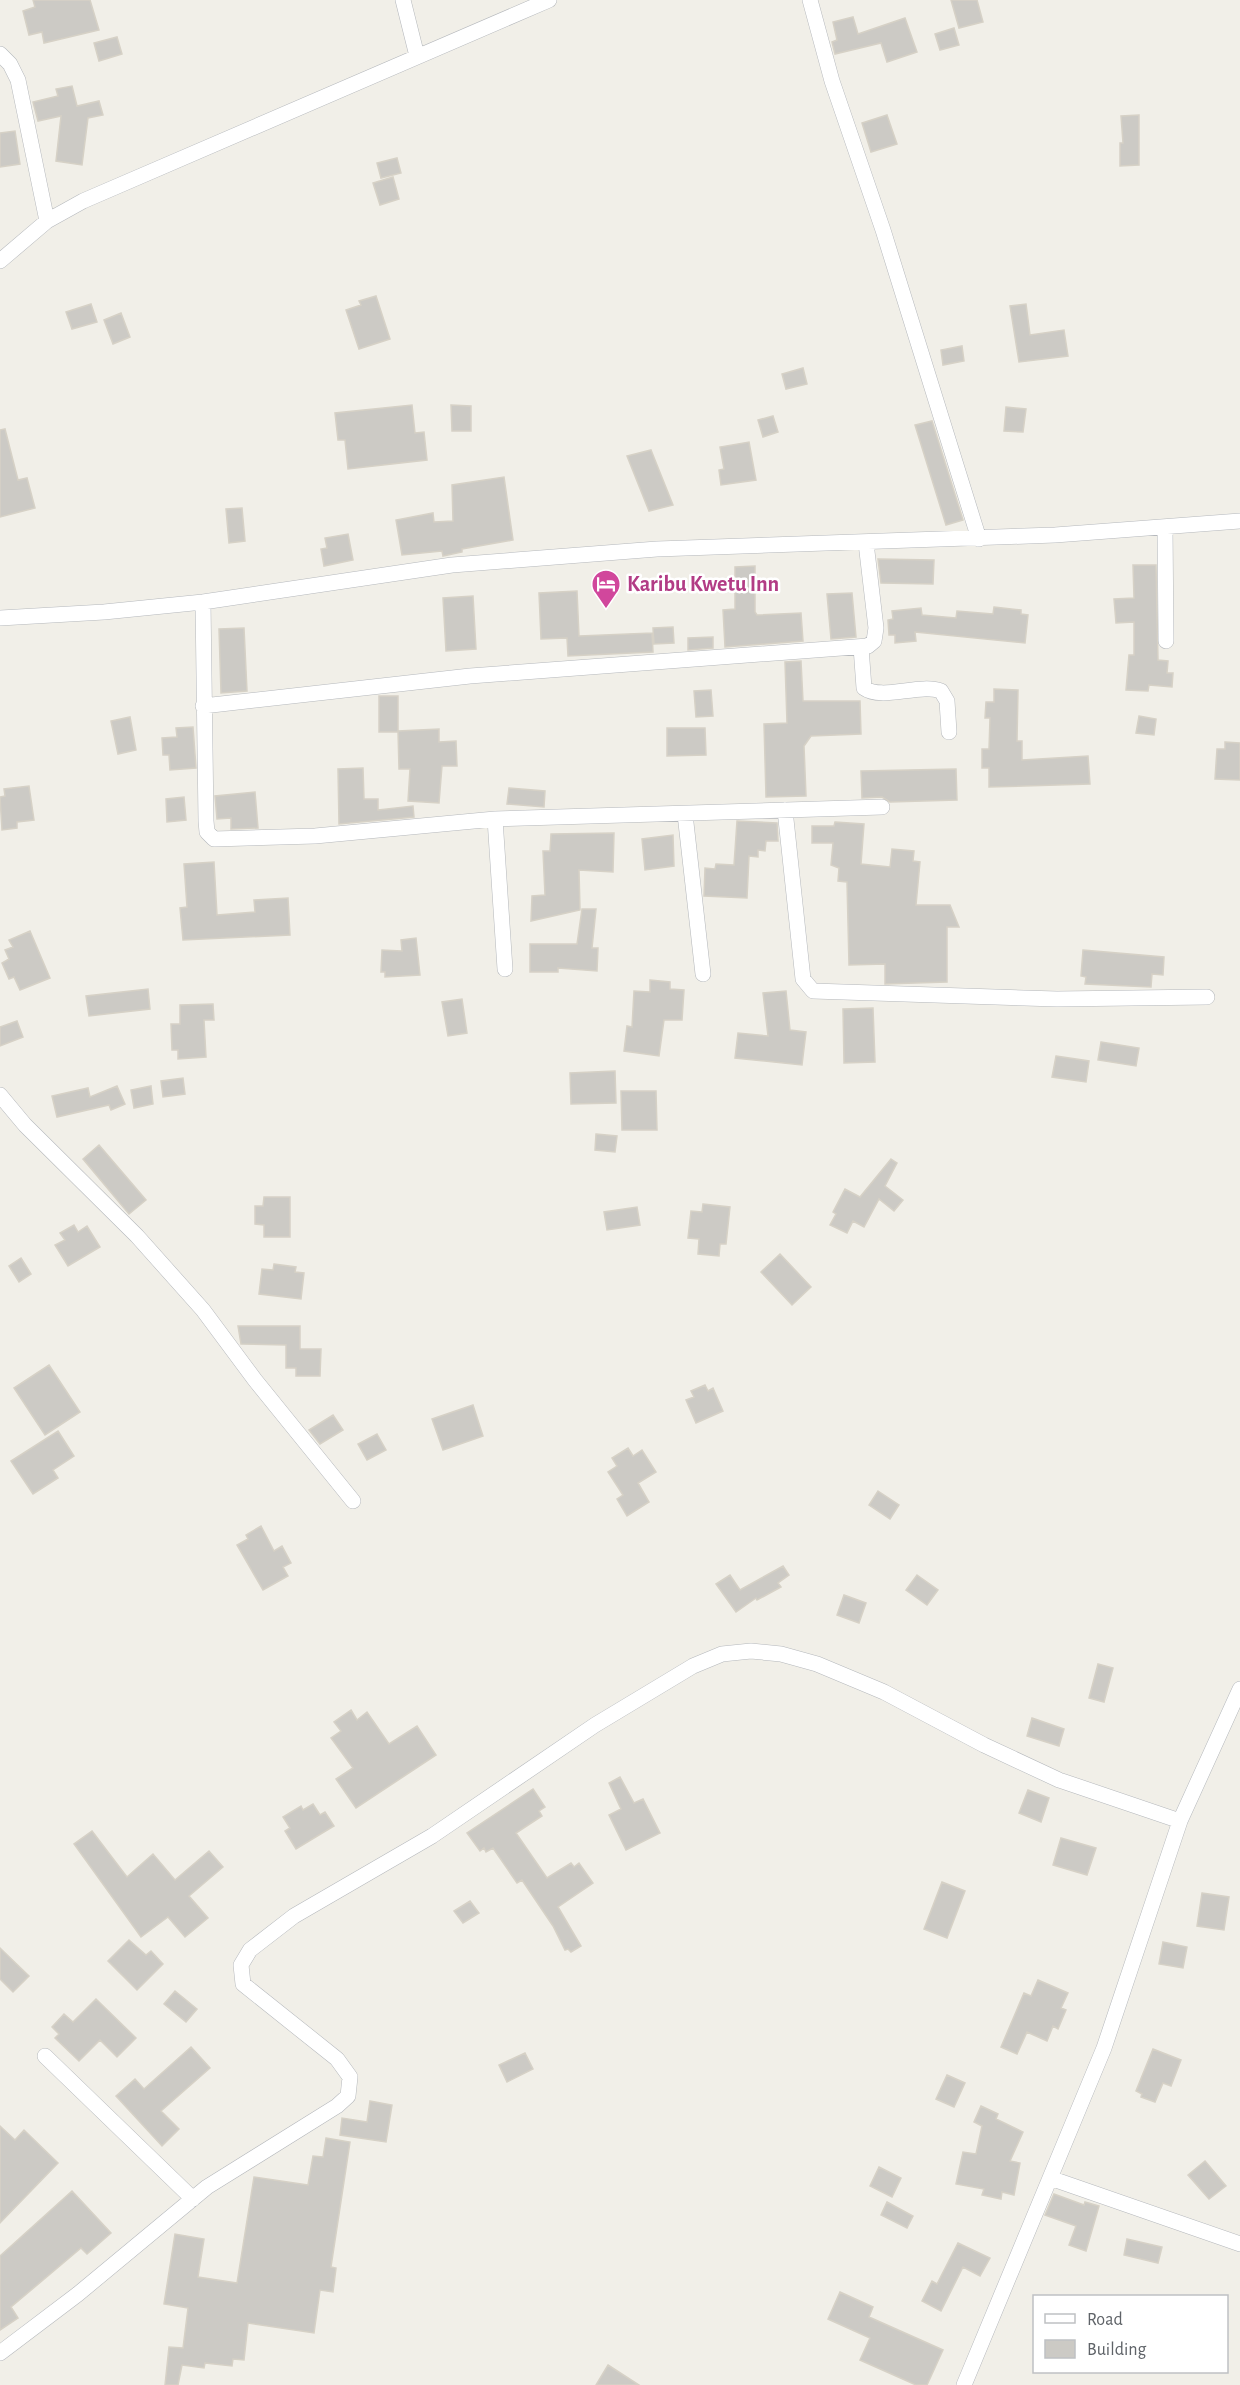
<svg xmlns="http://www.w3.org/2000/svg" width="1240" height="2385" font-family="'Alegreya Sans',sans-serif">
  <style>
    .building { fill: #cccac5; stroke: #d6d1c6; stroke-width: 1.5 }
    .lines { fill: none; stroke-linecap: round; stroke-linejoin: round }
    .minor-casing { stroke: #b5b8bc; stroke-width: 16 }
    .minor { stroke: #fff; stroke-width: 15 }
    .labels { text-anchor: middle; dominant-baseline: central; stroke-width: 5; stroke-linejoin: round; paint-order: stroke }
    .hotel-label { font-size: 22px; font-weight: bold; fill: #b23c85; stroke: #fff; text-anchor: start }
  </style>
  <rect width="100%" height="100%" fill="#f1efe8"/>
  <!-- building -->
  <path class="building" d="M33,0H90L99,30L44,43L42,32L29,35L23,11L35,7Z
    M951,0H977L983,22L959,28Z
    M853,17L858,34L905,18L917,52L887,62L881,43L835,54L832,42L837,40L833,22Z
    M954,28L959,45L940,50L935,34Z
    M117,37L122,54L99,61L94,43Z
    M72,86L77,106L99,101L103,115L88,118L82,165L56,161L61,116L38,121L33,102L58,96L56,89Z
    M887,115L897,144L871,152L862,123Z
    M1139,115V165L1120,166V143H1123L1121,116Z
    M15,131L20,164L0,167V133Z
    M397,158L401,173L381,178L377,163Z
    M393,177L399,199L380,205L373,183Z
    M376,296L390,339L359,349L346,310L361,305L359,301Z
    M91,304L97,322L72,329L66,312Z
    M1026,304L1030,335L1064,330L1068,356L1019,362L1010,306Z
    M121,313L130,337L113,344L104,320Z
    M962,346L964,361L943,365L941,350Z
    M803,368L807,384L786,389L782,374Z
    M412,405L415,433L424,432L427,460L348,469L345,440H338L335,413Z
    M451,405L471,406V431H452Z
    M1006,407L1026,409L1023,432L1004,431Z
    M773,416L778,432L763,437L758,420Z
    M932,421L963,520L946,525L915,425Z
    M5,429L18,480L27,478L35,508L0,517V430Z
    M749,442L756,480L721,485L719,470L724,469L720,447Z
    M651,450L673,505L649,511L627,456Z
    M504,477L513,540L462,549V552L443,556L442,551L402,555L396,520L433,513L434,522L453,521L452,485Z
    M242,508L245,541L229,543L226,509Z
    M348,534L353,560L324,566L321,549L327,548L325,538Z
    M878,559L934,560L933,584L881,583Z
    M1133,565H1156L1158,660L1168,661L1167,673H1173L1172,687L1149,685L1148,691L1126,690L1129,655H1134V622L1116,623L1114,599L1134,598Z
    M755,566V612L757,615L801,613L803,641L725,647L723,610L735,609V567Z
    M577,591L579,636L652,633L653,652L568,656L567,638L541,639L539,593Z
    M852,593L856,637L831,639L827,594Z
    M473,596L476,649L446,651L443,598Z
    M994,607L1021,610V614L1028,615L1025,643L915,632L916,641L895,643V635H889L888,620L893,619L892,611L921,608L922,615L956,618L957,611L993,614Z
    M673,627L674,643L654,644L653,628Z
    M244,628L247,691L221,693L219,629Z
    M713,637V648L688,650V638Z
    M801,661L803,701H860L861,734L811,736L804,746L806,796L766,797L764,724L787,723L785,662Z
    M994,689L1018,690L1017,741H1022V760L1088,756L1090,784L989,787V768H982V749H989L990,718H985L986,702H994Z
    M711,690L713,716L696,717L694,691Z
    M379,696H398V732H379Z
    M1139,716L1156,719L1154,735L1136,733Z
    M130,717L136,750L118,754L111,721Z
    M193,727L196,768L170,770L169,755H163L162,738L177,737L176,728Z
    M667,728H705L706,755L667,756Z
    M439,729V742L456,741L457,766H442L439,803L408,801L410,769H399L398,731Z
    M1225,742L1240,743V780L1215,779L1217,749H1225Z
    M363,768L364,799H378V810L413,806L414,817L339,824L338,769Z
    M956,769L957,800L890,802L882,797L862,798L861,771Z
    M29,786L34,820L17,822V828L2,830L0,797L5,796L4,789Z
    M509,788L545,791L544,807L507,804Z
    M255,792L258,828L231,829V818L217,819L215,796Z
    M184,797L186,820L167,822L166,799Z
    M737,821L777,823L778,841H766L765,851L758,850V857L749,856L747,898L704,896L705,868L715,869L716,864L734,865Z
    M835,822L864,824L861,864L890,867L892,849L914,851L913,861L920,862L916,905H950L959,927H947V982L885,984V964L849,965L847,882L838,881L839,868L831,865L833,843H812V826H834Z
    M614,833L613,872L579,870L580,910L531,921L532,896L545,895L543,851H550L551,834Z
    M673,835L674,866L645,870L642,839Z
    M214,862L217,915L255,912L254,900L288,898L290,935L183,940L180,908L187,907L184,864Z
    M582,909H596L592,948H598L597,971L558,968V972H530V944H577Z
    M30,931L50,978L20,990L14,977L9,979L2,963L9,959L5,950L13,947L9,940Z
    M416,938L420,975L385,977V972H381L382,950L402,951L401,940Z
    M1083,950L1164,957L1163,975L1152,974L1151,987L1085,984L1086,977L1081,976Z
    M650,980L670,982V989L684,990L682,1020H664L659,1056L624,1051L627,1026L632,1027L634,991L650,992Z
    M148,989L150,1009L89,1016L86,996Z
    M786,991L790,1030L806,1032L802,1065L735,1058L738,1033L768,1036L763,993Z
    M462,999L467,1033L448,1036L442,1002Z
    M213,1004L214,1020H204L206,1057L178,1059V1050H172L171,1024H180V1005Z
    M873,1008L875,1062L844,1063L843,1009Z
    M17,1021L23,1037L0,1046V1027Z
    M1101,1042L1139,1048L1136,1066L1098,1060Z
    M1056,1056L1089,1061L1086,1082L1052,1077Z
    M615,1071L616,1103L571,1104L570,1073Z
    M183,1078L185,1094L163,1097L161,1081Z
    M117,1086L125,1104L111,1110L109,1105L57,1117L52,1096L88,1088L90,1097Z
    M151,1086L153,1104L134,1108L131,1090Z
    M621,1091H656L657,1130H622Z
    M596,1134L617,1136L615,1152L595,1150Z
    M99,1145L146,1200L129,1214L83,1159Z
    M891,1159L897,1163L885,1186L903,1200L894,1211L879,1199L864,1227L853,1221L847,1233L830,1225L836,1214L833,1212L845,1189L860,1197Z
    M264,1197H290V1237H264V1225L255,1224V1206H263Z
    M703,1204L730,1207L726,1244H720L719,1256L698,1254L699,1239L688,1238L691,1211L702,1212Z
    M637,1207L640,1225L607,1230L604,1212Z
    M74,1225L78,1232L87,1226L100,1247L68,1266L55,1245L65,1240L60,1233Z
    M780,1254L811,1287L792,1305L761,1272Z
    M21,1258L31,1274L19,1282L9,1266Z
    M274,1264L296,1267L295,1272L304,1273L301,1299L259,1294L262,1269L273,1270Z
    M238,1326H300V1349H321L320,1376H296V1368H286V1345L241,1344Z
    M49,1365L80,1412L45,1435L14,1388Z
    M705,1385L708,1391L713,1388L723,1411L696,1423L686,1400L694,1397L691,1391Z
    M473,1405L483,1436L443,1450L432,1419Z
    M333,1415L343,1430L320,1444L309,1430Z
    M58,1431L74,1456L53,1470L58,1478L33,1494L11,1461Z
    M377,1434L386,1450L367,1460L358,1444Z
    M628,1448L633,1456L642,1450L656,1472L638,1483L649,1502L627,1516L617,1499L623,1495L608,1472L617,1466L612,1458Z
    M878,1491L899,1505L890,1519L869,1505Z
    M261,1526L274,1551L282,1546L291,1563L283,1567L288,1576L263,1590L237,1545L248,1539L246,1535Z
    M783,1566L789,1575L778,1583L781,1587L757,1600L756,1598L736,1612L716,1584L730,1575L740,1590Z
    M917,1575L938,1590L927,1605L906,1590Z
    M844,1595L866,1603L859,1623L837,1615Z
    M1098,1664L1113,1668L1104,1702L1089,1698Z
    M351,1710L357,1720L367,1712L389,1744L417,1726L436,1755L356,1808L336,1779L353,1768L331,1738L341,1731L334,1722Z
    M1032,1718L1064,1729L1059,1746L1027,1736Z
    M620,1777L634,1803L643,1799L660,1833L626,1850L609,1815L621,1809L609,1783Z
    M533,1789L545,1807L539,1811L542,1816L516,1833L547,1878L571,1863L574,1867L579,1863L593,1883L558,1907L581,1946L571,1952L568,1949L565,1950L553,1926L522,1880L517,1883L493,1848L486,1852L484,1848L480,1851L467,1833Z
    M1028,1790L1049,1798L1041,1822L1019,1813Z
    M313,1804L320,1815L325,1812L334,1826L296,1849L285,1831L290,1828L283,1817L301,1806L303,1810Z
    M92,1831L127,1877L153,1854L175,1880L209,1851L223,1867L189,1896L208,1918L185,1937L168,1917L141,1937L74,1844Z
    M1061,1838L1096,1848L1087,1875L1053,1865Z
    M942,1882L965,1891L947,1938L924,1929Z
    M1202,1893L1229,1897L1224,1930L1197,1926Z
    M470,1901L479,1913L463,1923L454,1911Z
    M129,1940L146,1955L151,1951L163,1964L137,1990L108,1961Z
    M1163,1942L1187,1947L1183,1968L1159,1964Z
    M0,1948L29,1976L13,1992L0,1979Z
    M1038,1980L1068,1993L1061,2008L1066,2010L1058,2029L1053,2026L1047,2041L1027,2032L1017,2054L1001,2047L1024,1993L1031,1996Z
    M175,1991L197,2009L186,2022L164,2004Z
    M96,1999L136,2038L117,2057L100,2040L79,2061L55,2038L59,2034L52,2027L64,2014L73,2022Z
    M191,2047L210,2068L161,2111L179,2129L162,2146L116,2096L135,2079L144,2089Z
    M1153,2049L1181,2060L1171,2086L1163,2083L1155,2102L1141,2097L1142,2094L1136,2091Z
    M525,2053L533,2069L507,2082L499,2065Z
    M947,2075L965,2083L954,2107L936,2099Z
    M370,2101L392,2105L386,2142L340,2135L342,2118L367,2122Z
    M981,2106L998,2114L996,2119L1023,2132L1010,2161L1020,2163L1014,2195L1002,2192L1001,2199L982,2195L984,2189L956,2184L963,2152L976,2154L982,2126L974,2122Z
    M0,2126L15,2140L24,2130L58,2163L0,2223Z
    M326,2138L350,2142L331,2267L336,2268L333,2292L320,2290L314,2333L248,2323L244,2360L233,2359L232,2366L205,2363L204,2368L182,2365L178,2385H165L169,2347L183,2348L188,2308L164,2304L175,2234L204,2239L198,2277L237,2283L254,2177L308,2185L313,2156L323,2157Z
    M1205,2161L1226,2186L1209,2199L1188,2175Z
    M879,2167L901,2178L892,2197L870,2186Z
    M72,2191L111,2233L87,2254L81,2248L11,2307L18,2318L0,2330V2256Z
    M1054,2194L1084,2205L1085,2202L1099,2206L1086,2251L1069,2245L1076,2226L1045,2215Z
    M887,2202L913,2216L907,2228L881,2215Z
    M1127,2239L1162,2247L1158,2263L1124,2255Z
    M958,2243L990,2258L980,2276L963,2267L941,2311L922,2301L932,2281L937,2284Z
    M840,2292L873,2307L869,2317L943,2350L927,2385H916L860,2360L870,2338L828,2319Z
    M608,2365L639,2385H596Z"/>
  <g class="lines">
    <!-- minor casing -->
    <g class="minor-casing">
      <path id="minor" d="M403,0L417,56
        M810,0L832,81L883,230L979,539
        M0,54L10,64L18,80L47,221
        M0,261L47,221L83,201L549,0
        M1165,527L1166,641
        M203,602L206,821L207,832L214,839L315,836L495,819L882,807
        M0,618L104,612L203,602L452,565L657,549L1055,535L1240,521
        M861,647L864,688C882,701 919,683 941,691L947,701L949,732
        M203,706L470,676L868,646L874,641L876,628L866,543
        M785,810L803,979L813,991L1057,999L1207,997
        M685,814L703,974
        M495,819L505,969
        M0,1095L25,1125L137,1236L203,1310L255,1380L353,1501
        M45,2056L193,2199
        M1050,2178L1240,2244
        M0,2353L78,2294L207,2187L337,2106L348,2096L350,2077L337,2059L243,1984L241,1965L250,1950L294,1916L432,1836L595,1725L693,1666L722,1654L751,1651L781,1654L817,1664L884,1692L984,1745L1059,1780L1180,1821
        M964,2385L1104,2048L1180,1821L1240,1689"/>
    </g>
    <!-- minor -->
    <use href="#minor" class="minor"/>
  </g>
  <!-- icons -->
  <defs>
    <g id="hotel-pin" transform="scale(1.5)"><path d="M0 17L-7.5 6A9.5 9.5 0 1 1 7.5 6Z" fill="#d1479c" stroke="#fff"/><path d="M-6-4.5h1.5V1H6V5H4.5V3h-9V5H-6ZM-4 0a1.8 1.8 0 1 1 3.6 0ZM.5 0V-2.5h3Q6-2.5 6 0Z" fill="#fff"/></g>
  </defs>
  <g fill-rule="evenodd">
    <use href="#hotel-pin" x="606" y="584"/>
  </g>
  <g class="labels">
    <!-- hotel labels -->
    <g class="hotel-label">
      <text x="627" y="584">Karibu Kwetu Inn</text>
    </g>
  </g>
  <!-- legend -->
  <rect x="1033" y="2295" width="195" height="78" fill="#ffffff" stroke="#bfc1c3" stroke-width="1.5"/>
  <rect x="1045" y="2314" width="30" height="9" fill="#ffffff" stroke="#bfc1c3" stroke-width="1.5"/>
  <text x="1087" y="2325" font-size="18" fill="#5f6368">Road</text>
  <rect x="1045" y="2340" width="30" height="18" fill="#cccac5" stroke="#bfc1c3" stroke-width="1.5"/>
  <text x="1087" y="2355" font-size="18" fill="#5f6368">Building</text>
</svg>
